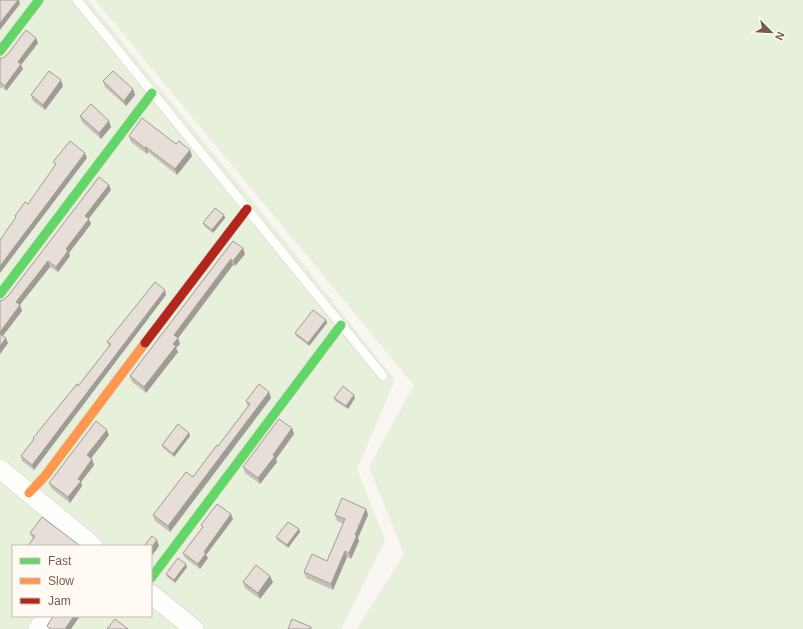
<svg xmlns="http://www.w3.org/2000/svg" width="803" height="629" font-family="Helvetica,sans-serif">
  <style>
    .green { fill: #e7f0db; fill-rule: evenodd }
    .lines { fill: none; stroke-linecap: round; stroke-linejoin: round }
    .lane-casing { stroke: #d7d1cb; stroke-width: 10 }
    .street-casing { stroke: #d7d1cb; stroke-width: 20 }
    .fast-casing { stroke: #d9d2cb; stroke-width: 10 }
    .slow-casing { stroke: #d9d2cb; stroke-width: 10 }
    .jam-casing { stroke: #d9d2cb; stroke-width: 10 }
    .lane { stroke: #fefefd; stroke-width: 9 }
    .street { stroke: #fefefd; stroke-width: 19 }
    .fast { stroke: #63d668; stroke-width: 9 }
    .slow { stroke: #ff974d; stroke-width: 9 }
    .jam { stroke: #b3261e; stroke-width: 9 }
    .wall { fill: #c6bfb9 }
    .shaded-wall { fill: #a19b96 }
    .building { fill: #e6ded7; stroke: #a19b96 }
  </style>
  <rect width="100%" height="100%" fill="#f9f5f0"/>
  <!-- green -->
  <path class="green" d="M0,0H88L278,232L395,380L357,469L385,540L341,629H0ZM13,546H151V616H13Z
    M95,0H803V629H357L404,554L369,467L414,385Z"/>
  <g class="lines">
    <!-- lane casing -->
    <g class="lane-casing">
      <path id="lane" d="M77,0L383,376"/>
    </g>
    <!-- street casing -->
    <g class="street-casing">
      <path id="street" d="M0,469L93,546
        M151,594L194,629
        M38,629L46,616"/>
    </g>
    <!-- fast casing -->
    <g class="fast-casing">
      <path id="fast" d="M0,51L39,0
        M0,294L152,93
        M151,578L341,325"/>
    </g>
    <!-- slow casing -->
    <g class="slow-casing">
      <path id="slow" d="M29,493L45,476L145,343"/>
    </g>
    <!-- jam casing -->
    <g class="jam-casing">
      <path id="jam" d="M145,343L247,209"/>
    </g>
    <!-- lane -->
    <use href="#lane" class="lane"/>
    <!-- street -->
    <use href="#street" class="street"/>
    <!-- fast -->
    <use href="#fast" class="fast"/>
    <!-- slow -->
    <use href="#slow" class="slow"/>
    <!-- jam -->
    <use href="#jam" class="jam"/>
  </g>
  <!-- wall -->
  <path class="wall" d="M38,43L21,65L23,69L6,91L2,87L0,89V58H3Z
    M103,81L133,89L135,95L126,106L105,87Z
    M63,86L45,110L33,101L31,95Z
    M80,116L109,121L111,127L101,139L82,122Z
    M129,136L192,156L177,175L148,152L147,154L131,142Z
    M109,185L111,190L88,219L91,224L69,253L70,256L58,272L50,267L20,305L22,311L3,336L8,343L0,354L3,300L8,296Z
    M224,215L225,218L213,233L204,226L203,223Z
    M233,241L245,254L235,266L233,265L178,338L180,344L176,348L178,352L146,393L132,382L130,376Z
    M166,295L34,470L22,461L21,456L33,440V438L78,386L109,346L107,342Z
    M326,320L327,323L309,346L296,336L295,333Z
    M269,392L271,398L170,532L155,521L153,515L193,477L218,446L248,407L246,401Z
    M334,398H355L348,409L335,401Z
    M292,428L294,434L276,459L277,462L260,484L245,473L243,467Z
    M189,433L190,436L174,457L163,448L162,445Z
    M109,435L91,458L92,459L94,465L81,482L82,486L70,503L51,488L49,483Z
    M366,509L368,515L358,538L359,541L351,559L347,557L333,590L306,578L304,572L327,561L344,524L337,521L335,515Z
    M233,519L206,555L208,558L200,569L185,558L183,553L202,528L201,525Z
    M299,529L300,532L288,548L277,540L276,537Z
    M30,533L79,545V546H28L33,539Z
    M187,567L175,583L167,577L166,574Z
    M243,582H273L260,599L245,588Z"/>
  <!-- shaded-wall -->
  <path class="shaded-wall" d="M18,0H19L20,4L0,30V23Z
    M36,38L38,43L21,65L23,69L6,91L5,86L18,62Z
    M61,80L63,86L45,110L43,105Z
    M133,89L135,95L126,106L124,101Z
    M109,121L111,127L101,139L99,133Z
    M146,147L148,152L147,154L145,148Z
    M190,150L192,156L177,175L175,169Z
    M85,153L87,158L0,273V266Z
    M109,185L111,190L87,221L85,216Z
    M224,215L225,218L213,233L212,230Z
    M89,219L91,224L69,253L70,256L58,272L56,267L66,249Z
    M243,248L245,254L235,266L233,261Z
    M231,259L233,265L176,341L174,335Z
    M48,261L50,267L18,307L16,302Z
    M165,290L166,295L34,470L32,465Z
    M20,305L22,311L1,338L0,335V332Z
    M326,320L327,323L309,346L308,343Z
    M6,338L8,343L0,354V346Z
    M178,338L180,344L176,348L178,352L146,393L144,387Z
    M269,392L271,398L170,532L168,526Z
    M354,395L355,398L348,409L346,406Z
    M292,428L294,434L276,459L277,462L260,484L258,478L273,455Z
    M107,430L109,435L89,461L87,455Z
    M189,433L190,436L174,457L173,454Z
    M92,459L94,465L81,482L82,486L70,503L68,497L78,479Z
    M366,509L368,515L358,538L359,541L351,559L349,553L355,535Z
    M231,514L233,519L206,555L208,558L200,569L198,564L204,552Z
    M299,529L300,532L288,548L287,545Z
    M157,540L159,546L151,557V548Z
    M345,551L347,557L333,590L331,584Z
    M186,564L187,567L175,583L174,580Z
    M270,576L273,582L260,599L258,593Z
    M74,616H80L71,629H65Z"/>
  <!-- building -->
  <path class="building" d="M0,0H18L0,23Z
    M26,30L36,38L18,62L21,64L5,86L0,82V58H3L8,54Z
    M49,71L61,80L43,105L31,95Z
    M113,71L133,89L124,101L103,81Z
    M91,104L109,121L99,133L80,116Z
    M142,118L176,144L179,141L190,150L175,169L146,147L145,148L129,136Z
    M70,141L85,153L0,266V240L16,217L15,216L25,202L28,204L56,164L53,162Z
    M99,177L109,185L85,216L89,219L66,249L68,251L56,267L48,261L16,302L20,305L0,332V301L3,300L8,296Z
    M215,208L224,215L212,230L203,223Z
    M233,241L243,248L233,261L231,259L174,335L178,338L173,344L176,346L144,387L130,376Z
    M155,282L165,290L32,465L21,456L34,439L33,438L77,384L78,386L111,344L107,342Z
    M313,310L326,320L308,343L295,333Z
    M0,334L6,338L0,346Z
    M259,384L269,392L168,526L153,515L186,472L193,477L217,445L218,446L250,404L246,401Z
    M343,386L354,395L346,406L334,398Z
    M279,419L292,428L273,455L275,456L258,478L243,467Z
    M96,421L107,430L87,455L92,459L78,479L81,481L68,497L49,483Z
    M178,424L189,433L173,454L162,445Z
    M342,498L366,509L355,535H357L349,553L345,551L331,584L304,572L312,554L327,561L345,519L335,515Z
    M217,504L231,514L204,552L206,553L198,564L183,553L203,527L201,525Z
    M42,517L79,545V546H28L35,536L30,533Z
    M288,522L299,529L287,545L276,537Z
    M152,536L157,540L151,548V546H144Z
    M178,558L186,564L174,580L166,574Z
    M256,565L270,576L258,593L243,582Z
    M53,616H74L65,629H50L47,626Z
    M115,619L128,629H107Z
    M292,619L311,627V629H288Z"/>
  <!-- legend -->
  <rect x="12" y="545" width="140" height="72" fill="#fffaf3" stroke="#cabbb1"/>
  <rect x="20" y="558" width="20" height="6" fill="#63d668" stroke="#cabbb1"/>
  <text x="48" y="565" font-size="12" fill="#7a5c4d">Fast</text>
  <rect x="20" y="578" width="20" height="6" fill="#ff974d" stroke="#cabbb1"/>
  <text x="48" y="585" font-size="12" fill="#7a5c4d">Slow</text>
  <rect x="20" y="598" width="20" height="6" fill="#b3261e" stroke="#cabbb1"/>
  <text x="48" y="605" font-size="12" fill="#7a5c4d">Jam</text>
  <!-- north arrow -->
  <g transform="translate(771 32) rotate(114)" stroke="#fffaf3" stroke-width="3" paint-order="stroke">
  <path d="M0-3L7 15L0 10L-7 15Z" fill="#7a5c4d"/>
  <text y="-6" font-size="11" font-weight="bold" text-anchor="middle" fill="#7a5c4d">N</text>
  </g>
</svg>
